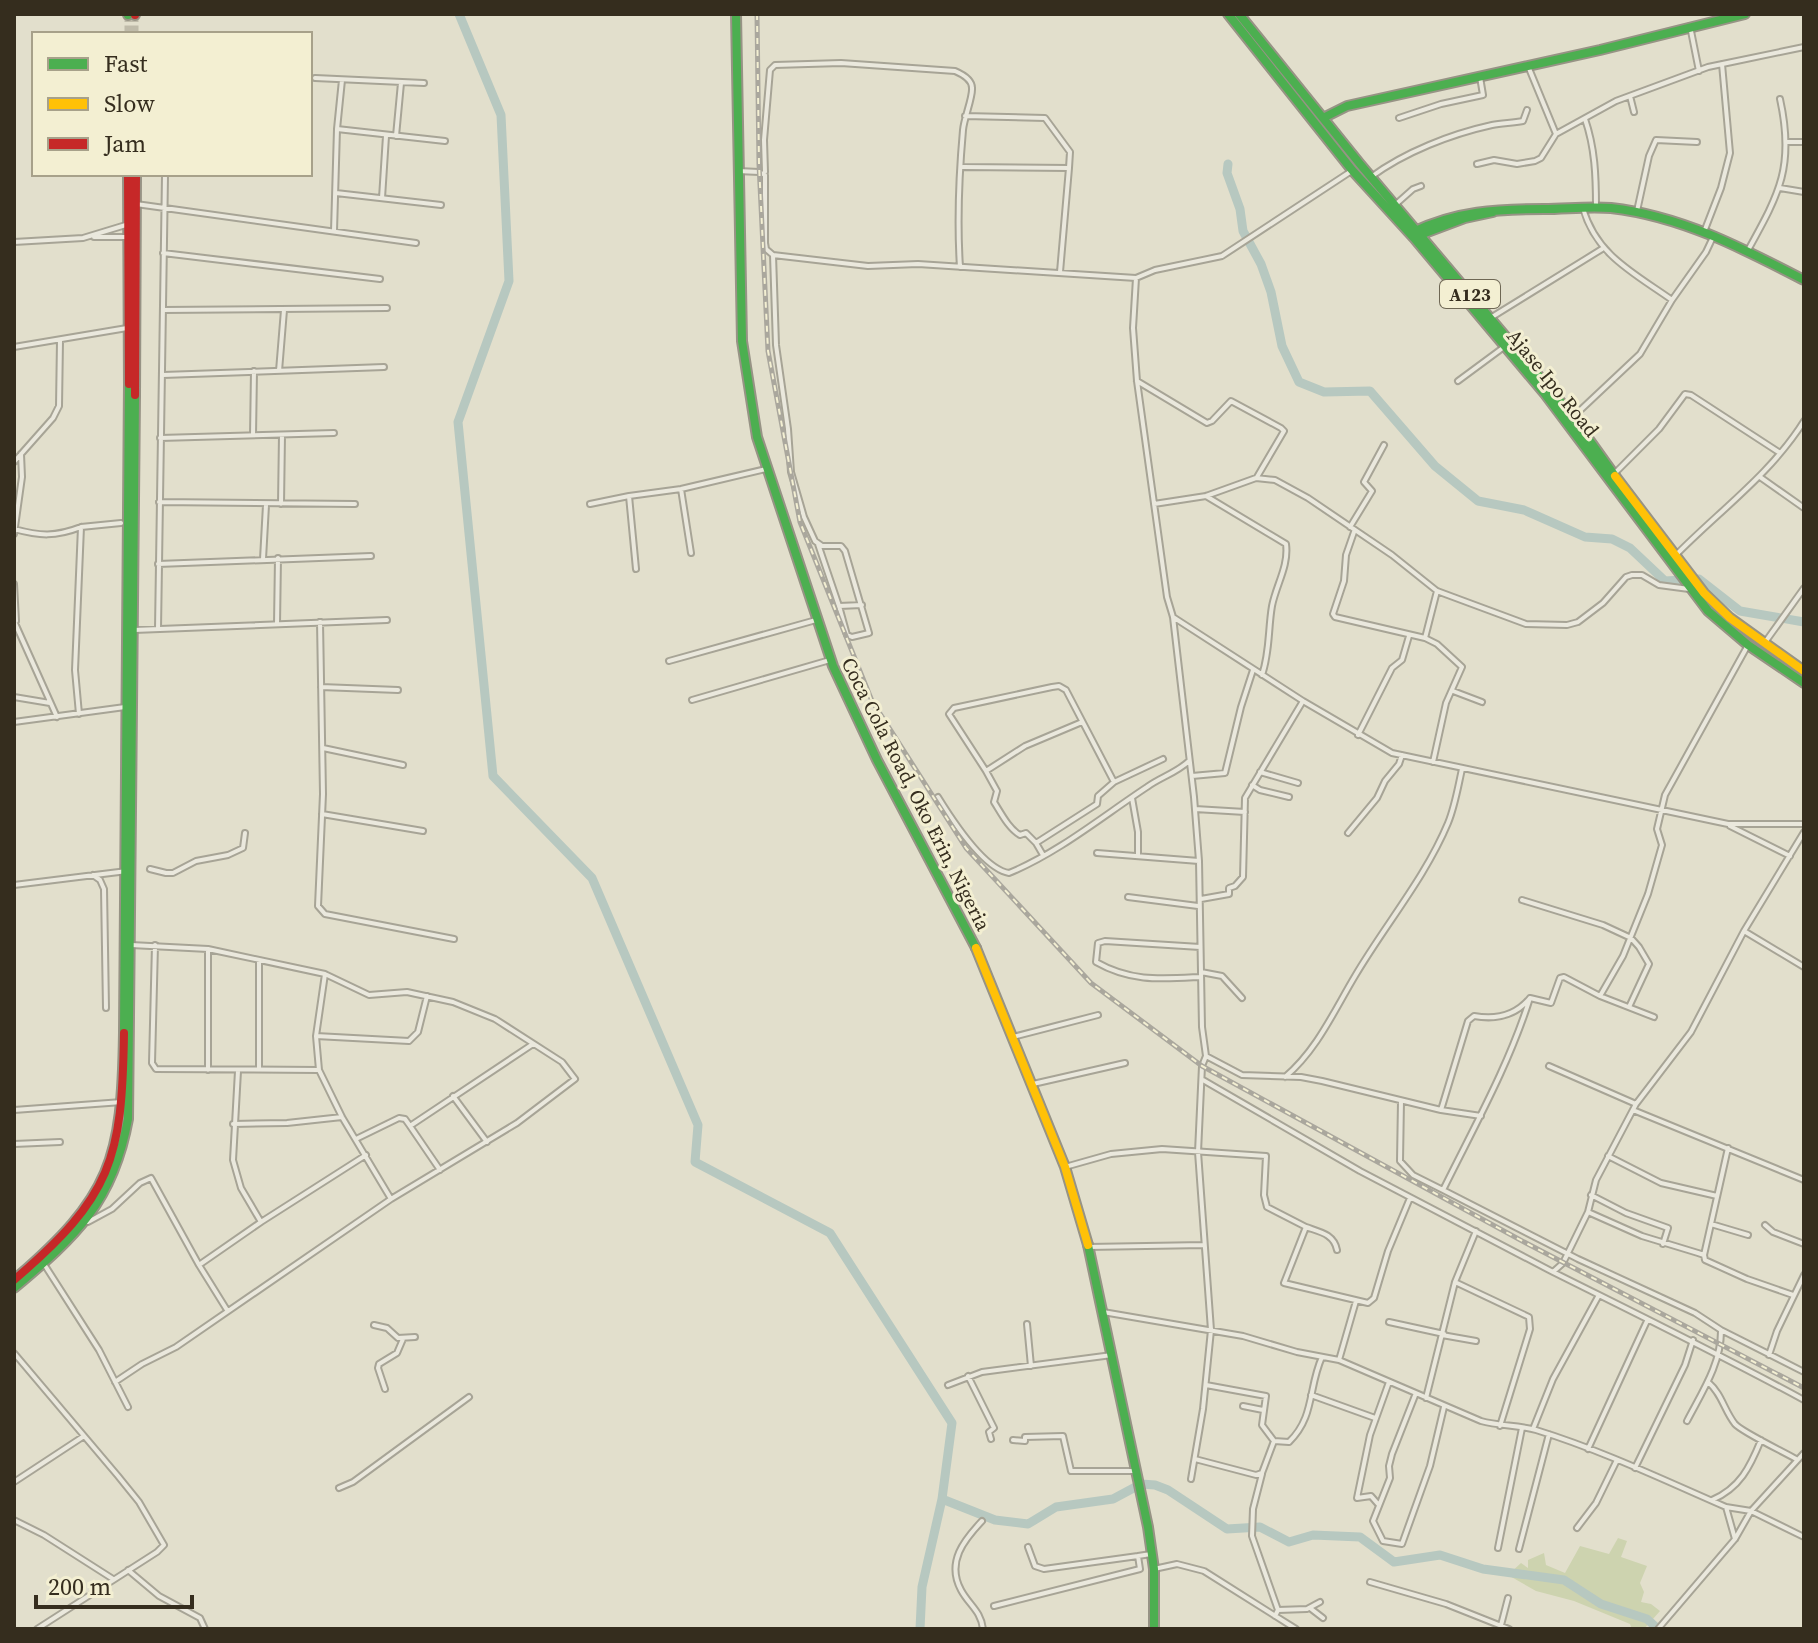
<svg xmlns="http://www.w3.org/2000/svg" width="1818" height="1643" font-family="'Source Serif 4',serif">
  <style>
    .green { fill: #cdd3af }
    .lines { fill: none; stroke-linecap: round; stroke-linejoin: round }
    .river { stroke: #b7c8c0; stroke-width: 9 }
    .primary-tunnel { stroke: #bfbba9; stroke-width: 7; stroke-dasharray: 7 3.5; stroke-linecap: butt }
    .street-casing { stroke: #a7a496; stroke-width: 8 }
    .fast-casing { stroke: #979385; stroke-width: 12 }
    .slow-casing { stroke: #979385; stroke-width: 12 }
    .jam-casing { stroke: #979385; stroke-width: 12 }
    .street { stroke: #eae8dd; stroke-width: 4 }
    .fast { stroke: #4caf50; stroke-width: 8 }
    .slow { stroke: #ffc107; stroke-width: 8 }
    .jam { stroke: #c62828; stroke-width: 8 }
    .rail-casing { stroke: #aaa79d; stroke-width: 5 }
    .rail { stroke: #f3efd2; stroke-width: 2; stroke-dasharray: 6; stroke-linecap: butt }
    .labels { text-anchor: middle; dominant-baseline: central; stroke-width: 6; stroke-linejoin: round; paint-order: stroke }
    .shield { fill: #f3efd2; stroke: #6e6754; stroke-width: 2 }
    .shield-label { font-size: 18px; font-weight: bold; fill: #352d1e }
    .street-label { font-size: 20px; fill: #352d1e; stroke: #f3efd2 }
  </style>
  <rect width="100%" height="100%" fill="#e2dfcc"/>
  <!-- green -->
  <path class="green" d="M1618,1538L1627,1541L1621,1557L1647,1566L1640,1583L1644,1592L1641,1602L1651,1604L1660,1611L1644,1629H1632L1630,1624L1574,1601L1536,1591L1508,1575L1521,1563L1528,1568V1560L1544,1553L1546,1565L1565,1573L1580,1546L1609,1554Z"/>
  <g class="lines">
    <!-- river -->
    <path class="river" d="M459,14L501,115L509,281L458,422L493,776L592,878L698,1125L695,1162L830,1233L952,1423L942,1499L922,1587L920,1629
      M1228,164L1227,173L1240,209L1243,231L1261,264L1271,292L1282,346L1299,382L1324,392L1370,391L1435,466L1478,501L1524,510L1585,537L1612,539L1630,548L1665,581L1699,579L1740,611L1804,622
      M942,1499L995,1520L1028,1524L1056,1507L1113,1499L1141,1484L1155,1485L1168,1490L1227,1529L1260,1527L1289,1542L1313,1535L1360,1537L1394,1562L1440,1555L1483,1569L1564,1580L1601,1604L1647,1619L1658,1629"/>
    <!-- primary-tunnel -->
    <path class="primary-tunnel" d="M128,15V34
      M135,15V34"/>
    <!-- street casing -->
    <g class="street-casing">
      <path id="street" d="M1690,26L1699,71
        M1528,66L1556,134
        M315,78L424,83
        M1630,96L1634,112
        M1399,118L1441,104L1483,95L1480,77
        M1585,119C1595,148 1596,176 1596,207
        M337,129L445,141
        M396,136L401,83
        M1786,142H1804
        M1477,164L1494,160L1517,164L1535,161L1541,158L1556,134L1616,101L1708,67L1804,47
        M963,167L1069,168L1070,152L1045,118L965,116
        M738,171L759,172L765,175V243L766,249L773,255L868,266L918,264L1136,278L1155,270L1222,256L1353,170
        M765,172L764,140L770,70L775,65L841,63L955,71C962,74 972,79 972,88C973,97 964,118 963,130C959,175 957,222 960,267
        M1371,177C1405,152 1451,134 1492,125C1502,123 1512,123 1523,121L1527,110
        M1780,188L1804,192
        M336,193L441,205
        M382,198L386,136
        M136,204L416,243
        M1395,205L1413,189L1421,186
        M1583,208C1596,255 1634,273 1672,300
        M1637,211L1649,156L1656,140L1697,142
        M334,231L337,129L342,80
        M1704,232L1721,188L1730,153L1722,64
        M94,237H129
        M14,242L83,238L129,224
        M1747,252C1779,194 1795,167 1780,99
        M163,253L380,279
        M773,255L776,345L788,429L791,472L804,517L815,541L822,546H841L845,551L869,633L852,637L847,635L839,606
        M1060,272L1069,168
        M1136,278L1133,328L1137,381L1167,597L1173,617L1194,797L1199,861L1202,1027L1206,1056L1202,1066L1198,1152L1211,1330L1203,1409L1191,1479
        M163,310L387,308
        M1492,317L1602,249
        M14,347L127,328
        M279,371L284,310
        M163,375L384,367
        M1137,381L1207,423L1212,421L1231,401L1281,428L1284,431L1257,477
        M1458,381L1504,347
        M1573,417L1640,354L1672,300L1706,252L1714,235
        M253,435L254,371
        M160,438L334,433
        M14,462L53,418L59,406L60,341
        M1614,474L1659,429L1685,394L1691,395L1780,453
        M1760,477L1804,508
        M681,489L691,553
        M1206,496L1286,544C1289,566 1276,585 1272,606C1268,629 1270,652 1262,675
        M159,502L355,504
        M281,504L282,435
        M590,504L629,496
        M1154,504L1206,496L1256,478L1275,480L1308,498L1392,555L1437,591L1526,624L1567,625L1578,622L1603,603L1626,577L1632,575H1642L1659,585L1689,589
        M1350,527L1372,491L1364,482L1384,445
        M14,529C40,536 55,537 81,527
        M1354,532L1346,555L1344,581L1333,614L1335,617L1425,638L1437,644L1462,667L1446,703L1433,762
        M14,534L22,477L21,454
        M818,544L839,606L862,605
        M1675,556C1718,512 1771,474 1804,421
        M263,559L266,505
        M158,564L371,556
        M636,569L629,496L681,489L766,469
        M14,584L16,621
        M1173,617L1303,701L1392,753L1728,824H1804
        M14,621L57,717
        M320,622L323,794L318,906L325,914L454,939
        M277,624L278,558
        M158,629L165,176
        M134,630L387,620
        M1425,638L1437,591
        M1766,641L1804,588
        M669,661L816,620
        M321,687L398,690
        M1453,691L1482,702
        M14,697L50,703
        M692,700L830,660
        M79,714L75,670L81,527L121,523
        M14,722L125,707
        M1082,722L1025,746L986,771L949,714L954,708L1052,687L1059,686L1066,690L1114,782
        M1358,735L1392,668L1402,660L1409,636
        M323,748L403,765
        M986,771L997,791L994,802C1001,813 1009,829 1020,835L1026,833L1036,843
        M1260,772L1298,783
        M1192,776L1225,773L1241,707L1253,670
        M1252,785L1260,790L1289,797
        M938,797C951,818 984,869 1009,873C1058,853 1103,816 1147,787C1161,777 1176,773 1189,761
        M1132,798L1138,832V855
        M1195,809L1245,812
        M322,814L423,831
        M1730,826L1790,856
        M1348,833L1377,798L1385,781L1399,764L1402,755
        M1097,853L1199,861
        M1043,855L1036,843L1097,804L1098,796L1114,782L1163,759
        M150,869L166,873H173L196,861L228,855L243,848L245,833
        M93,875L100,880L104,889L106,1008
        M14,885L127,871
        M1128,897L1198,906
        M1201,899L1229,894V888L1235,886L1243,877L1245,798L1303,701
        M1522,900L1603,925L1631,938L1639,947L1649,964L1629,1007
        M1744,931L1804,967
        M155,945L152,1063L156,1069L319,1070
        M259,960V1069
        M1201,972L1222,976L1242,998
        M325,974L316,1036L319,1070L342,1117L391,1199
        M1200,977C1161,979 1131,982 1096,962L1098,943L1105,941L1200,947
        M1600,996L1623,956L1648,894L1662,845L1657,829L1665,795L1748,645
        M1530,998C1509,1065 1474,1127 1443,1190L1578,1259L1695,1313L1721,1330L1804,1372
        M316,1036L409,1041L418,1032L427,996
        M1013,1037L1098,1015
        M1206,1056L1242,1075L1301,1077L1322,1081L1441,1110L1481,1116
        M1549,1066L1636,1104
        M208,1070V949
        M238,1071L233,1160L241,1188L261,1222
        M1285,1077C1317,1050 1334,1011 1355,976C1385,925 1425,878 1448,823C1455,806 1458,787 1462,769
        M1203,1080L1360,1171L1553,1272L1563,1263L1588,1212L1596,1180L1636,1104L1691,1032L1744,931L1804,832
        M1033,1084L1125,1063
        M453,1096L487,1142
        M1401,1101L1400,1161L1413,1175L1443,1190
        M14,1110L122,1102
        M1441,1110L1468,1021L1474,1016C1496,1020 1516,1015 1530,998L1551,1003L1560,978L1564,977L1600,996L1654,1017
        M1633,1110L1804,1180
        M233,1124L287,1123L342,1117
        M410,1126L440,1170
        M356,1139L399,1118L405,1119L410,1126L533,1044
        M14,1144L60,1142
        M1608,1156L1661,1183L1717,1196
        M1065,1167L1111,1154L1162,1149L1266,1156L1264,1195L1267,1207L1306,1227L1284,1283L1368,1303L1374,1298L1388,1251L1410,1198
        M1591,1195L1626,1213L1668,1228L1663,1244
        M1588,1212L1642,1236L1698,1253L1704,1255L1705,1260L1747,1279L1793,1295
        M88,1222L112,1209L140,1183L151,1178L199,1265
        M1711,1224L1748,1235
        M1765,1225L1773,1232L1804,1244
        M1306,1227C1320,1232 1334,1234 1337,1250
        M1088,1247L1204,1245
        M1704,1255L1728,1148
        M44,1264L99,1350L128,1407
        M1553,1272C1637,1314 1721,1355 1804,1400
        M1455,1282L1529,1317L1530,1329L1500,1426
        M227,1310L199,1265L261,1222L366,1155
        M1103,1312L1243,1336L1297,1352L1339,1360L1481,1421C1499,1426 1519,1425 1536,1430C1601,1450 1664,1480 1726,1507L1751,1511L1804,1537
        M1389,1322L1444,1334
        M1027,1324L1031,1366
        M374,1325L387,1328L398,1338L415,1337
        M1442,1335L1476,1341
        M14,1353L118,1476L139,1502L164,1545L157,1552L37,1629
        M1769,1355L1777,1331L1804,1275
        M1339,1360L1356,1301
        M968,1376L994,1428L989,1432L991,1439
        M115,1382L142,1364L176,1347L391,1199L517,1123L575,1079L562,1062L495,1019L453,1002L407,992L369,995L325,974L208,949L131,945
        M1708,1382C1722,1394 1724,1410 1735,1424C1742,1432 1784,1452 1796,1459
        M948,1385L982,1372L1112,1355
        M1206,1385L1266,1396L1262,1425L1274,1441
        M385,1389L378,1368L379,1364L397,1353L403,1339
        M1416,1393L1392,1454L1389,1466L1390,1478L1373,1521L1383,1541L1402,1544L1430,1466L1444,1407
        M1311,1395L1375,1418
        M1426,1398L1455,1282L1476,1231
        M1243,1406L1263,1410
        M1687,1421C1702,1392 1721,1364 1721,1331
        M1533,1429L1553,1379L1599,1295
        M1013,1440L1025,1441V1437L1063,1436L1071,1471H1136
        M1588,1449L1647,1321
        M1195,1459L1256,1475L1262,1473L1274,1441L1289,1442C1315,1417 1308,1388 1322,1357
        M1635,1468L1685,1365L1693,1340
        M1262,1474L1253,1509L1252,1536L1278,1610
        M14,1482L84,1436
        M339,1488L353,1482L469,1397
        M1712,1500C1740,1488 1750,1467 1761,1440
        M1378,1504L1371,1496L1357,1498L1370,1435L1389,1382
        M1726,1507L1735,1539
        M14,1520L44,1535L113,1579
        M982,1521C964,1540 946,1562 961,1590C969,1605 981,1611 983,1629
        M1577,1528L1596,1503L1617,1460
        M1028,1547L1035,1566L1044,1569L1138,1556
        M1498,1548L1522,1428
        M1519,1549L1549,1434
        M1154,1569L1177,1564L1204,1571L1296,1629
        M128,1570L159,1596L200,1618L205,1629
        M1370,1582L1446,1604L1509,1629
        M994,1606L1140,1569L1138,1556L1151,1554
        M1310,1608L1323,1618
        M1275,1616L1278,1610L1307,1609L1320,1602
        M1500,1629L1508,1598
        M1658,1629L1735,1539L1751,1511L1804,1453"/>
    </g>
    <!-- fast casing -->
    <g class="fast-casing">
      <path id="fast" d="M128,14V15
        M736,14L742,341L757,437L833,666L877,760L976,948
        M1228,14L1352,170L1414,238L1545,394L1708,611L1748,645L1804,683
        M1239,14L1360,164L1570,413L1615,476
        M1323,118L1347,106L1600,50L1745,14
        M1413,232C1456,211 1497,209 1544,209C1566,209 1588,206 1611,208C1681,216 1742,248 1804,280
        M1417,236L1465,218L1493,212
        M124,1033L129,384
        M1088,1245L1148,1527L1154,1569V1629
        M14,1288C76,1236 113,1202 128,1119L135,395"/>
    </g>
    <!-- slow casing -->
    <g class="slow-casing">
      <path id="slow" d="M1615,476L1704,593L1730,618L1804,671
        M976,948L1065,1167L1088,1245"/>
    </g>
    <!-- jam casing -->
    <g class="jam-casing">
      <path id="jam" d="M135,14V15
        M128,174L129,384
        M135,395L136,174
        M14,1280C112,1196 122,1160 124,1033"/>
    </g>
    <!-- street -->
    <use href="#street" class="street"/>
    <!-- fast -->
    <use href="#fast" class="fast"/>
    <!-- slow -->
    <use href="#slow" class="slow"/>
    <!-- jam -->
    <use href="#jam" class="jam"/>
    <!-- rail casing -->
    <g class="rail-casing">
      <path id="rail" d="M757,14L759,164L768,351L800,522L872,701L966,848L1091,983L1202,1066L1526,1243L1804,1388"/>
    </g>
    <!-- rail -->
    <use href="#rail" class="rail"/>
  </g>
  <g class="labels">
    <!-- shield labels -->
    <rect class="shield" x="1440" y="280" width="60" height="28" rx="6"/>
    <g class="shield-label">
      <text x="1470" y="294">A123</text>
    </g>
    <!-- street labels -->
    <g class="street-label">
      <text transform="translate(1553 383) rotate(51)">Ajase Ipo Road</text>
      <text transform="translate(916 794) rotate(63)">Coca Cola Road, Oko Erin, Nigeria</text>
    </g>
  </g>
  <!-- border -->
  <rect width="1818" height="1643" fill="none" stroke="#352d1e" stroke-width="32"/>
  <!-- legend -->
  <rect x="32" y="32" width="280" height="144" fill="#f3efd2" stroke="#a7a18a" stroke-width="2"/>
  <rect x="48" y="58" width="40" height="12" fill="#4caf50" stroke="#a7a18a" stroke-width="2"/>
  <text x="104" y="72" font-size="24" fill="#352d1e">Fast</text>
  <rect x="48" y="98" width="40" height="12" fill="#ffc107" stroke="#a7a18a" stroke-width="2"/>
  <text x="104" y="112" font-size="24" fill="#352d1e">Slow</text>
  <rect x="48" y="138" width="40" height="12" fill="#c62828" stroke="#a7a18a" stroke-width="2"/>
  <text x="104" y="152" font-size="24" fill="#352d1e">Jam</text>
  <!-- scale -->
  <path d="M36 1595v12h156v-12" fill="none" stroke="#352d1e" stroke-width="4"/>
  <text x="48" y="1595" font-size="24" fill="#352d1e" stroke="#f3efd2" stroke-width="6" paint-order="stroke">200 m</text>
</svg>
